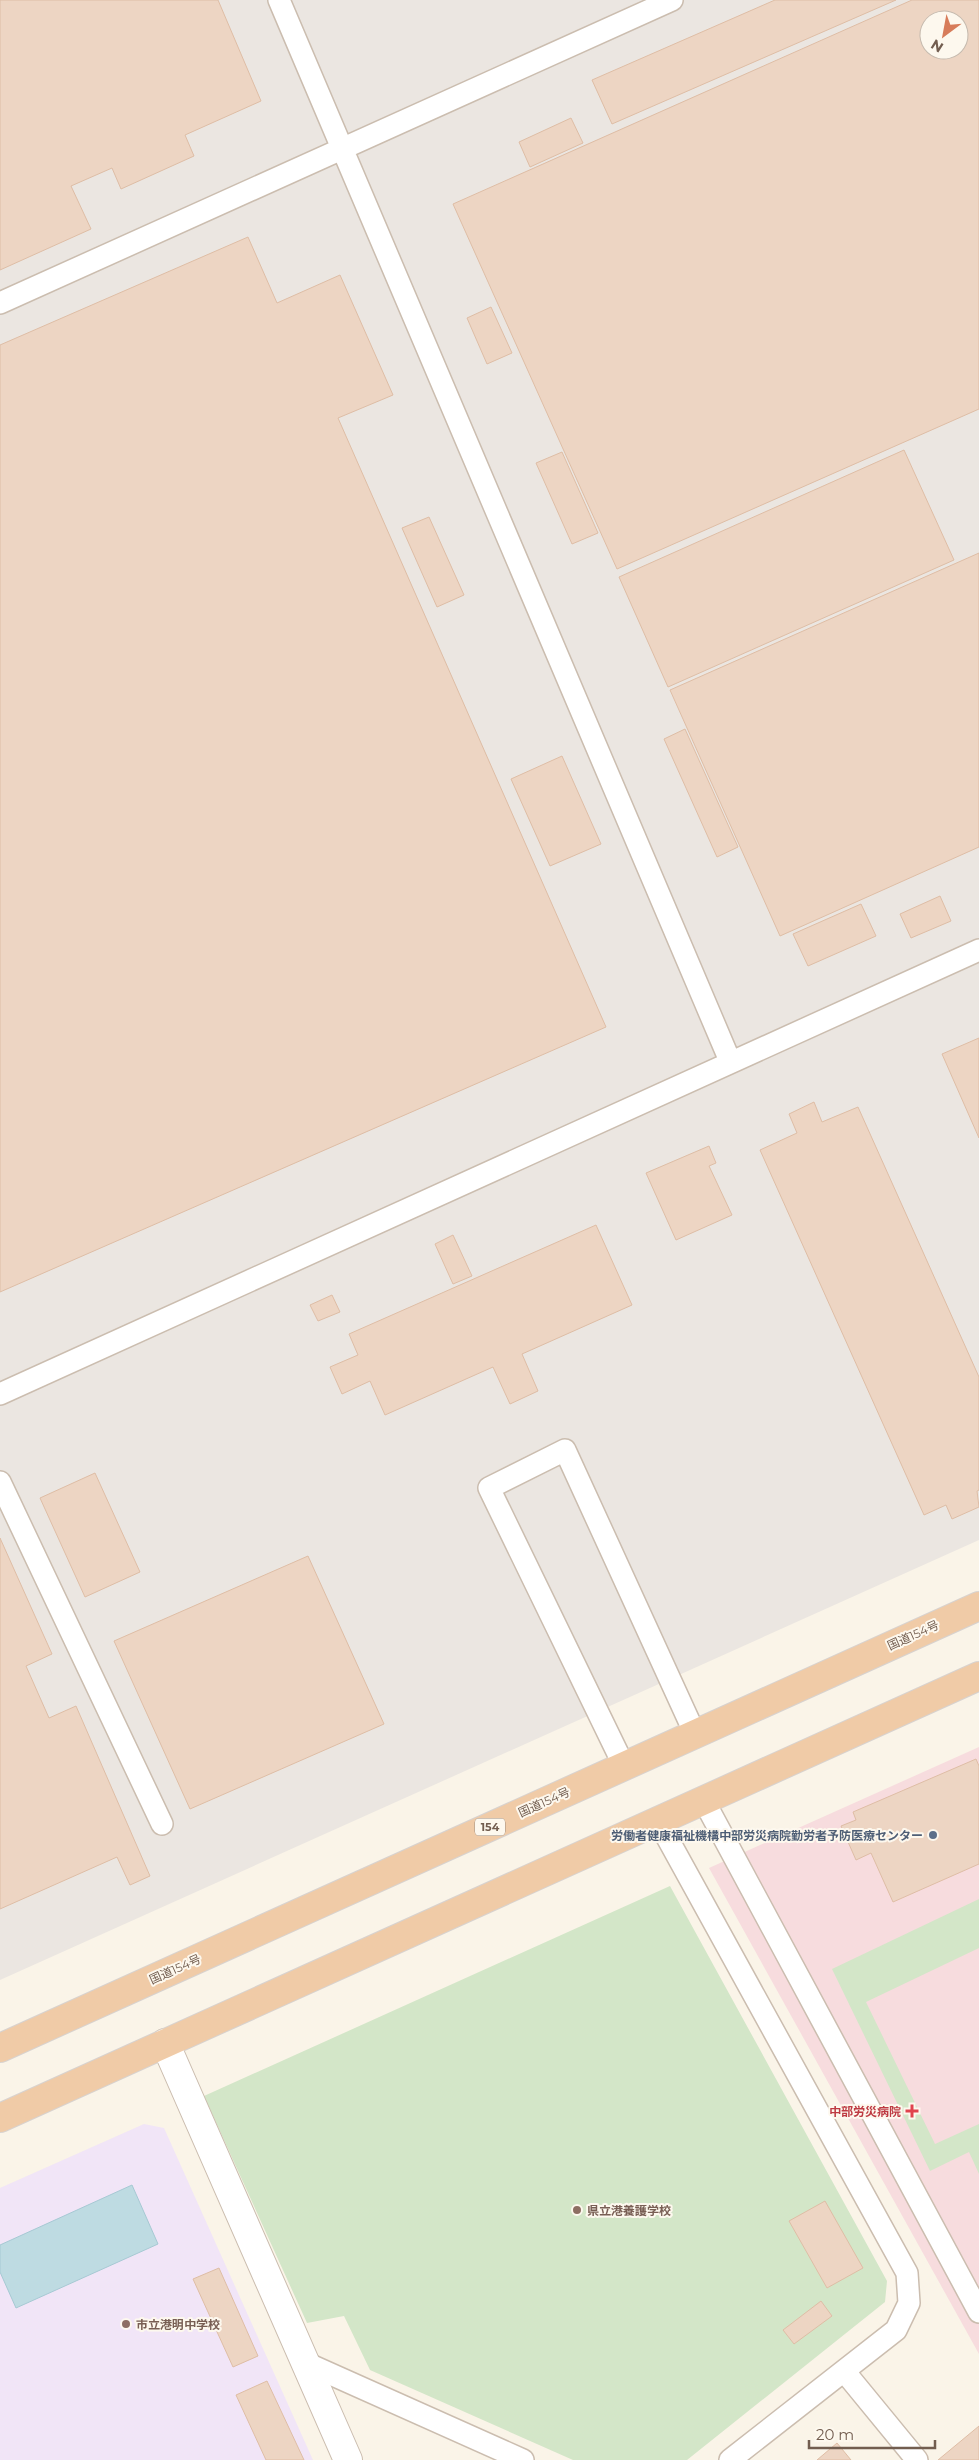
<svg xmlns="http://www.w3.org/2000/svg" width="979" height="2460" font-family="Montserrat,'Noto Sans JP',sans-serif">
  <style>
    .industrial { fill: #ebe6e1; fill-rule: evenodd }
    .education { fill: #f1e5f7 }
    .medical { fill: #f7dcde }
    .green { fill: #d3e6c8 }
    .water { fill: #bedbe2; stroke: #a6c9d3 }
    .building { fill: #edd5c3; stroke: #debda5; fill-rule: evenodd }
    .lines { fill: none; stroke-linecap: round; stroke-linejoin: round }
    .service-casing { stroke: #cbbdaf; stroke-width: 24 }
    .minor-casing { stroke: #cbbdaf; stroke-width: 30 }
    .trunk-casing { stroke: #d8d2ce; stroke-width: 30 }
    .service { stroke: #fff; stroke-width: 21 }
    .minor { stroke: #fff; stroke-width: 28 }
    .trunk { stroke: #f0cba7; stroke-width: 28 }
    .service-dot { fill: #5c6f8a; stroke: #fdf8ee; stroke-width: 2 }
    .health-dot { fill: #e0444e; stroke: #fdf8ee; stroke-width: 2 }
    .education-dot { fill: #8d6e63; stroke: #fdf8ee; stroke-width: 2 }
    .labels { text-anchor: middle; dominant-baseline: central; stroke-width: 4; stroke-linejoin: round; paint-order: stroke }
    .shield { fill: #fdf8ee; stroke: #9c8c7f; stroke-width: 1 }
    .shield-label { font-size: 11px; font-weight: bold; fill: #725d4f }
    .street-label { font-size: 12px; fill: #725d4f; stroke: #fdf8ee }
    .service-label { font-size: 12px; font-weight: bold; fill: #4e5e75; stroke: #fdf8ee; text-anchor: end }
    .health-label { font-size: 12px; font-weight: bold; fill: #be3a42; stroke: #fdf8ee; text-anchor: end }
    .education-label { font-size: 12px; font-weight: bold; fill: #785e54; stroke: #fdf8ee; text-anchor: start }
  </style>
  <rect width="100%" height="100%" fill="#faf4e8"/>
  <!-- industrial -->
  <path class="industrial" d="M0,0H979V1540L0,1980ZM929,20H959V50H929Z"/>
  <!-- education -->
  <path class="education" d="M144,2124L164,2128L313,2460H0V2188Z"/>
  <!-- medical -->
  <path class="medical" d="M979,1747V2354L709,1868Z"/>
  <!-- green -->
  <path class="green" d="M670,1886L887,2281L885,2302L687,2460H573L370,2370L344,2316L307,2323L204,2096Z
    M979,1899V1948L866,2002L935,2144L979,2124V2174L969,2152L930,2171L832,1969Z"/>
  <!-- water -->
  <path class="water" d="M132,2185L158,2244L16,2308L0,2272V2245Z"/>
  <!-- building -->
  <path class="building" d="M0,0H218L261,101L185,135L194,156L121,189L112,168L71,186L91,229L0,270Z
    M775,0H896L612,124L592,80Z
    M912,0H979V409L617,569L453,204ZM929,20H959V50H929Z
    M571,118L583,143L530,167L519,142Z
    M248,237L277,303L340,275L393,395L338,418L606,1027L0,1292V345Z
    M491,307L512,353L487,364L467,318Z
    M904,450L954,560L668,687L619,577Z
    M562,452L598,533L572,544L536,463Z
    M429,517L464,595L437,607L402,528Z
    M979,553V847L780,936L670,690Z
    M685,729L738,847L717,857L664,739Z
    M562,756L601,844L550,866L511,779Z
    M940,896L951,921L911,938L900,914Z
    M861,904L876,936L808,966L793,934Z
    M979,1038V1138L942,1054Z
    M814,1102L822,1122L858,1107L979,1377V1490L977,1491L979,1507L952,1519L946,1505L924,1515L760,1150L797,1133L789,1114Z
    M709,1146L716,1163L709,1166L732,1215L676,1240L646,1173Z
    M596,1225L632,1305L522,1354L538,1391L510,1404L493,1367L385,1415L370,1381L342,1394L330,1367L358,1355L349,1334Z
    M453,1235L472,1276L453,1284L435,1244Z
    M332,1295L340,1312L318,1321L310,1305Z
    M95,1473L140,1572L85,1597L40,1498Z
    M0,1538L52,1654L26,1666L49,1718L76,1706L150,1876L130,1885L117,1857L0,1909Z
    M308,1556L384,1724L190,1809L114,1641Z
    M976,1759L979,1766V1864L893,1902L871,1853L856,1860L841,1826L856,1820L853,1812Z
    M825,2201L863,2268L827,2288L789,2221Z
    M219,2268L258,2356L233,2367L193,2279Z
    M821,2301L832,2316L794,2344L783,2330Z
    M267,2381L304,2460H266L236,2395Z
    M979,2426V2460H938Z
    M837,2443L851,2460H817Z"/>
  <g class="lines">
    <!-- service casing -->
    <g class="service-casing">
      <path id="service" d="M279,0L730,1061
        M0,303L672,0
        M0,1394L979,950
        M0,1482L162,1824
        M624,1766L489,1488L565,1450L695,1734
        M704,1801L979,2312
        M658,1821L907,2273L909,2303L896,2330L730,2460
        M306,2363L523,2460
        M844,2371L917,2460"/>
    </g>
    <!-- minor casing -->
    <g class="minor-casing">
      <path id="minor" d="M165,2043L348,2460"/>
    </g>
    <!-- trunk casing -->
    <g class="trunk-casing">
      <path id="trunk" d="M0,2048L979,1606
        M0,2118L979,1676"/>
    </g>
    <!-- service -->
    <use href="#service" class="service"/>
    <!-- minor -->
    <use href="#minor" class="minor"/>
    <!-- trunk -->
    <use href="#trunk" class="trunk"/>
  </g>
  <!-- markers -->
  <circle class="service-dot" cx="933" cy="1835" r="5"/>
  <path class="health-dot" d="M909.5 2103.5h5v5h5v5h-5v5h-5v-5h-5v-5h5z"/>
  <g class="education-dot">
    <circle cx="577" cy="2210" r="5"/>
    <circle cx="126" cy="2324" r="5"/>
  </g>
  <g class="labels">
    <!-- shield labels -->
    <rect class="shield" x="475" y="1818.5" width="30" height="17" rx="4"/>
    <g class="shield-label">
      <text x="490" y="1827">154</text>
    </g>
    <!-- street labels -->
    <g class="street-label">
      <text transform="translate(913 1635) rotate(-24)">国道154号</text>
      <text transform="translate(544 1802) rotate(-24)">国道154号</text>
      <text transform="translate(175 1969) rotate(-24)">国道154号</text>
    </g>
    <!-- service labels -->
    <g class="service-label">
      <text x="923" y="1835">労働者健康福祉機構中部労災病院勤労者予防医療センター</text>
    </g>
    <!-- health labels -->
    <g class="health-label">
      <text x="901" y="2111">中部労災病院</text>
    </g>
    <!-- education labels -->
    <g class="education-label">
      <text x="587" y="2210">県立港養護学校</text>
      <text x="136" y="2324">市立港明中学校</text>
    </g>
  </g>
  <!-- north arrow -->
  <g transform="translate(944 35) rotate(212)"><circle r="24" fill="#fdf8ee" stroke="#c5baae"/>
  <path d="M0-4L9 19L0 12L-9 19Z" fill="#d77c5a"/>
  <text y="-8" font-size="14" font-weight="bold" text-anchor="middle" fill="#725d4f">N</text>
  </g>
  <!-- scale -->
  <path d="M809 2440v8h126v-8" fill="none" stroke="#725d4f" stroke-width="2.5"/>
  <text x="816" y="2440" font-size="15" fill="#725d4f" stroke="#fdf8ee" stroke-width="4" paint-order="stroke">20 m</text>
</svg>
